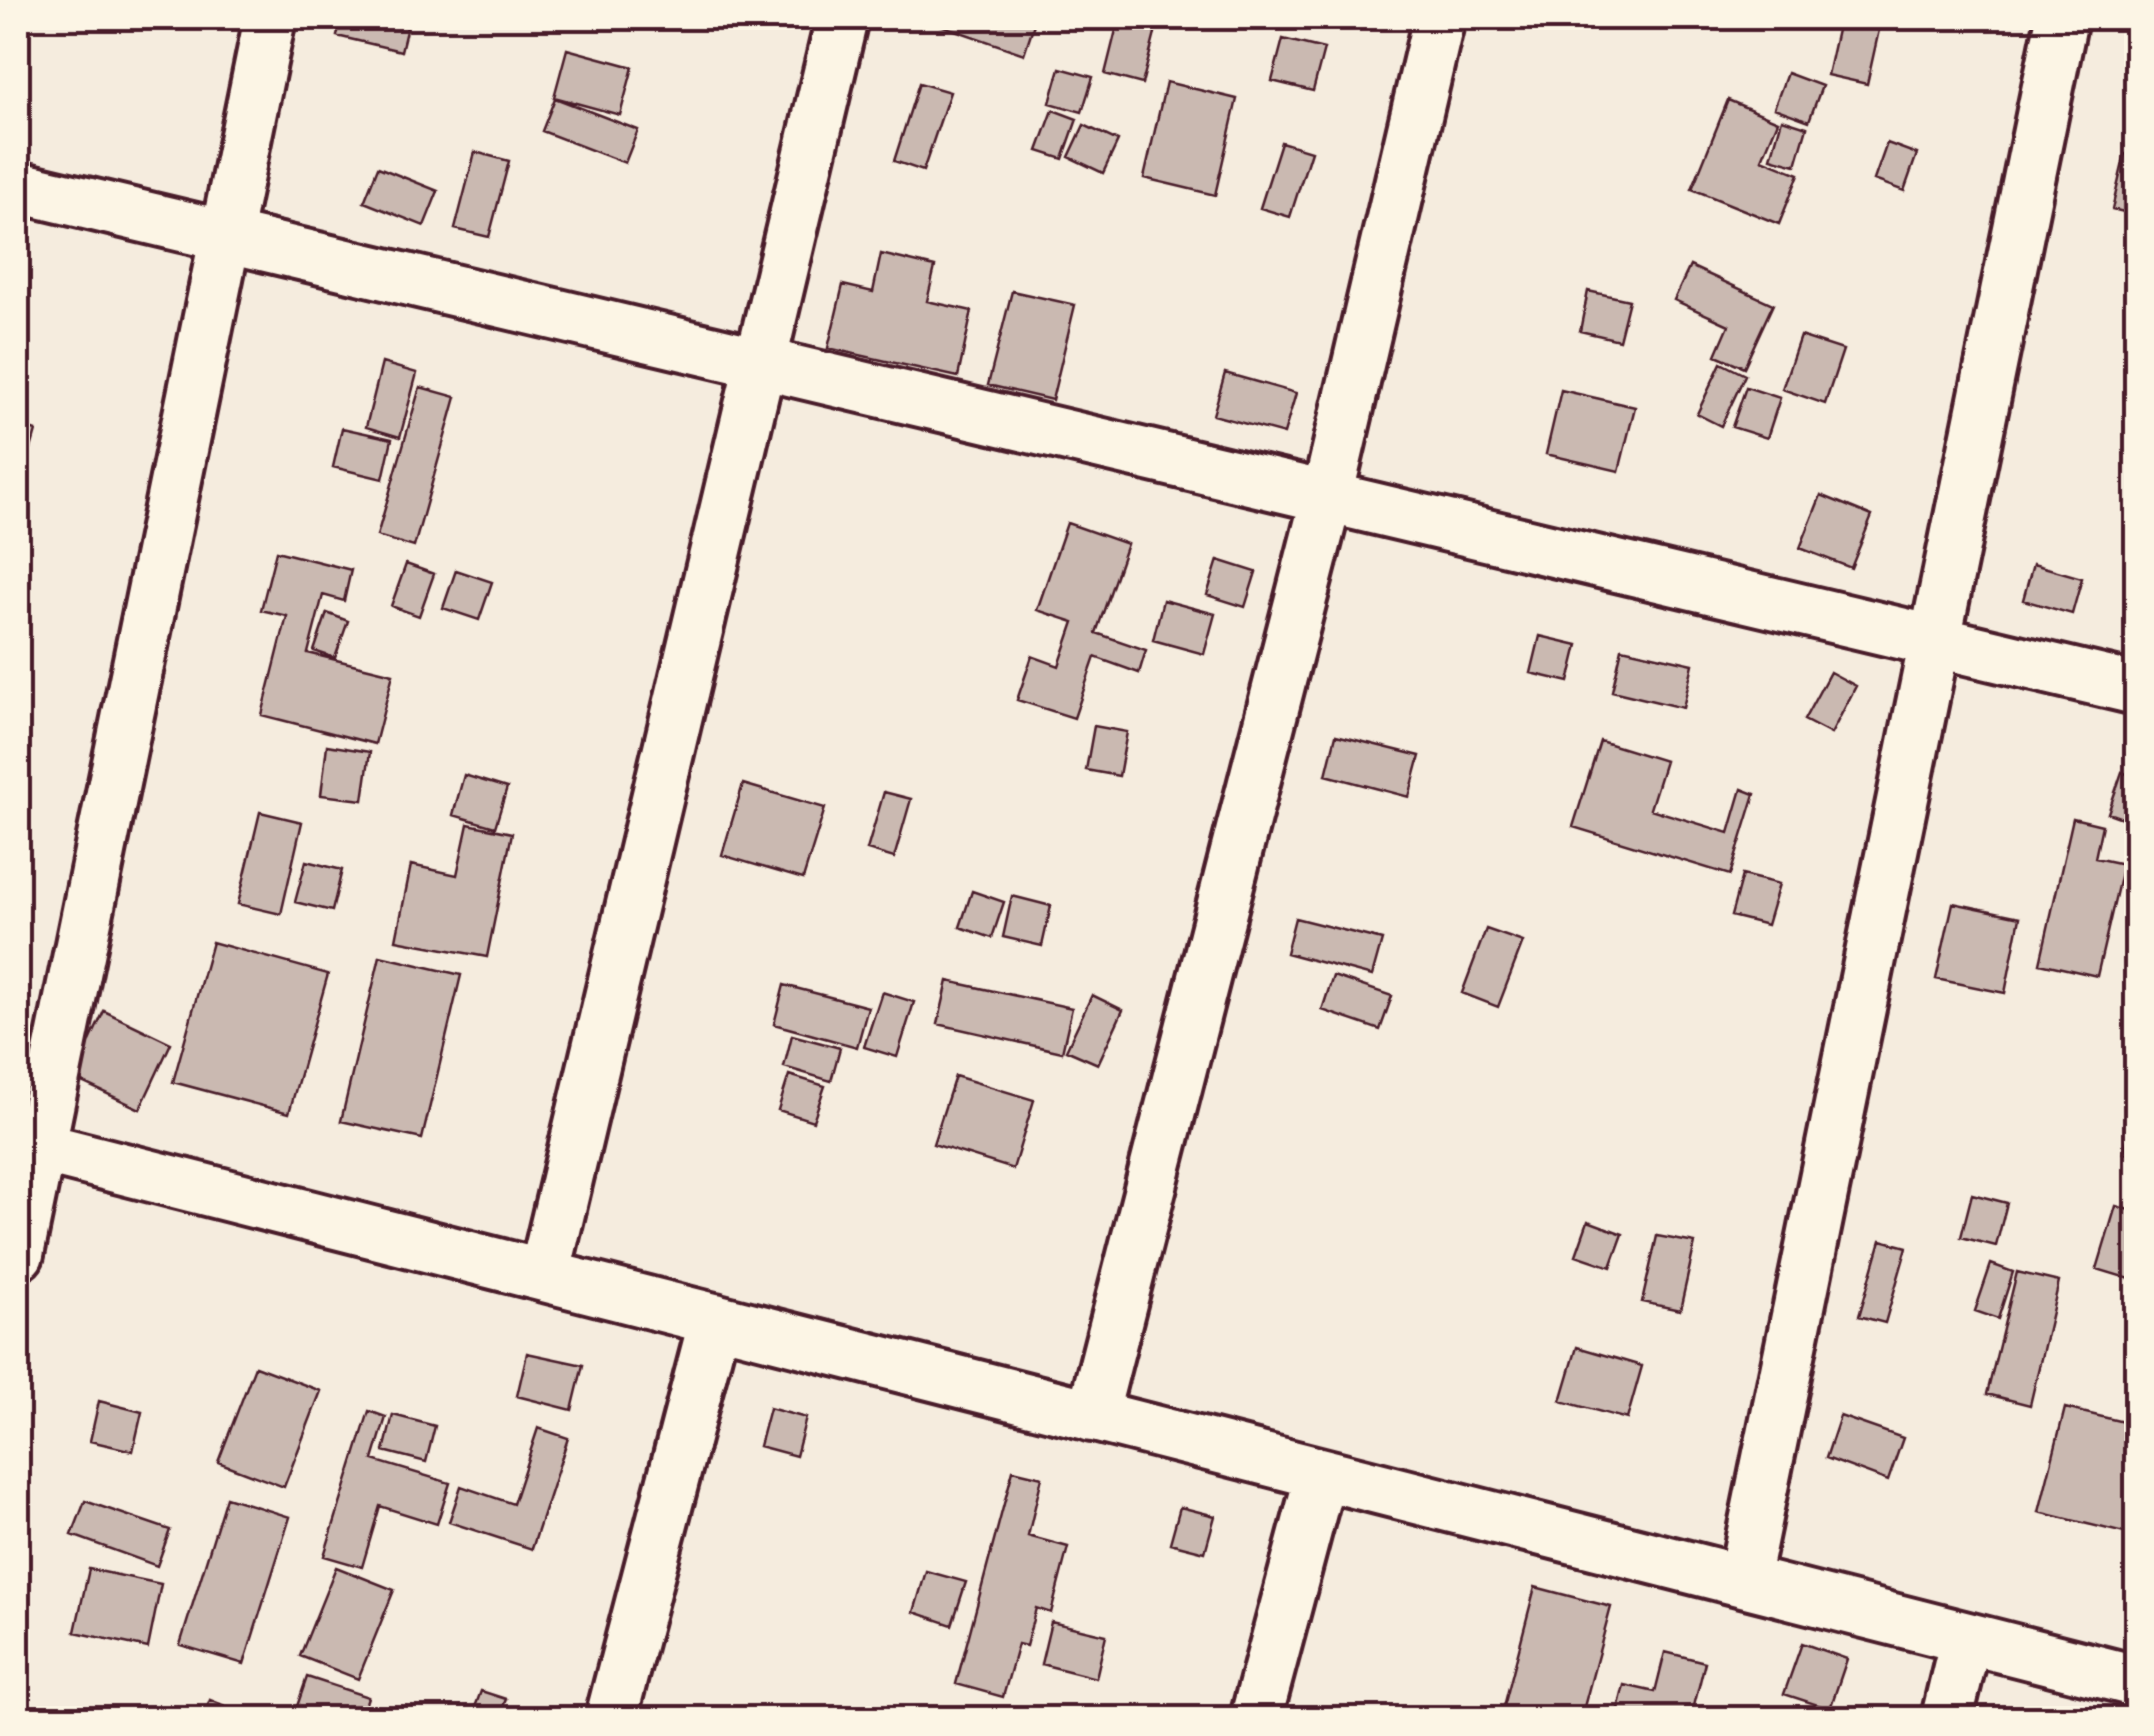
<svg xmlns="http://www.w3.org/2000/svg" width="2154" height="1736" font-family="'Comic Neue',sans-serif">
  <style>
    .building { fill: #cab9b1; stroke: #4a1f2b; stroke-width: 2.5 }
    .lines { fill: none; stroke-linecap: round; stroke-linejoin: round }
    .street-casing { stroke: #4a1f2b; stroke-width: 58 }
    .street { stroke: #fcf5e5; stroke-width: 50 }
  </style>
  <rect width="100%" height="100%" fill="#f5ecde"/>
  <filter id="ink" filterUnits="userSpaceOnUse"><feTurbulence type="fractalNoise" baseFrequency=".01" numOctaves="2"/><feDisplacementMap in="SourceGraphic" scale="20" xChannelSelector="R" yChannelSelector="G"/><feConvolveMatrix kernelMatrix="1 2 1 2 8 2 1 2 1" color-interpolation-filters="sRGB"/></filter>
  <g filter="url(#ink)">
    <!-- building -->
    <path class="building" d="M341,18H409L401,51L337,36Z
      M943,18H1036L1024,54L940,25Z
      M1119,18H1159L1142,84L1105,74Z
      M1839,21L1879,30L1867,84L1827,75Z
      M1283,39L1324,49L1313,91L1272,81Z
      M567,49L633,67L620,115L554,97Z
      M1060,68L1093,77L1082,112L1050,103Z
      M1787,73L1822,86L1809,121L1774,108Z
      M1166,82L1237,99L1215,195L1144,178Z
      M919,83L950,92L923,171L894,161Z
      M555,98L638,130L625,163L542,131Z
      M1728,100L1778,121L1762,159L1799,174L1779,224L1692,189Z
      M1053,110L1077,119L1063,159L1038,151Z
      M1782,119L1807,127L1796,165L1771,158Z
      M1084,125L1118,141L1103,173L1069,157Z
      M1281,142L1311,151L1290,217L1260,208Z
      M1887,143L1917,154L1904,191L1874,180Z
      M475,152L509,161L489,237L455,229Z
      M2125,154L2136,156V215L2112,209Z
      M378,167L438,191L424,226L364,202Z
      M881,254L935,267L927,301L972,311L958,377L828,348L843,285L873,292Z
      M1690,266L1773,304L1744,367L1716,355L1729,325L1674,300Z
      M1012,291L1075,305L1052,400L988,385Z
      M1588,291L1629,300L1619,340L1580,331Z
      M1800,336L1843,350L1825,404L1782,389Z
      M382,363L417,373L400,437L366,427Z
      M1721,363L1745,375L1721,426L1697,414Z
      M1225,373L1296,393L1284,434L1213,415Z
      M420,387L456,397L414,547L377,536Z
      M1746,387L1780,398L1767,438L1732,427Z
      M1561,390L1635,407L1619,471L1546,454Z
      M18,425L36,431L25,470L18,467Z
      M342,428L392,439L383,479L333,467Z
      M1821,495L1872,516L1851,568L1800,548Z
      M1067,523L1127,544L1096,633L1146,650L1139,673L1095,657L1074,718L1017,700L1032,656L1059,666L1074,622L1037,610Z
      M276,551L351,570L344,601L323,595L308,653L393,674L375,744L262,715L287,616L261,610Z
      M1218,560L1256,572L1245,607L1207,595Z
      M406,564L434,574L419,616L391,606Z
      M2033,564L2082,578L2072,614L2023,600Z
      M456,570L492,582L479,620L443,608Z
      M1163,600L1215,614L1204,654L1153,640Z
      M327,613L348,621L335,658L314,651Z
      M1540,636L1578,645L1569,682L1531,673Z
      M1622,648L1693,664L1683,708L1612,691Z
      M1830,672L1856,686L1831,734L1804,720Z
      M1094,726L1127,732L1119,776L1086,770Z
      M1336,735L1420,756L1409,797L1326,775Z
      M1600,741L1665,761L1650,809L1729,833L1742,789L1755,794L1730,875L1573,827Z
      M327,745L370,752L363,800L321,795Z
      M2122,772L2136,778V823L2108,813Z
      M464,775L507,788L495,827L453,815Z
      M743,784L825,808L803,879L722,855Z
      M884,792L911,799L894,858L867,850Z
      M260,812L302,822L281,914L238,904Z
      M2073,818L2102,825L2095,858L2123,864L2097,976L2040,963Z
      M468,824L512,833L487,957L396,940L411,865L457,875Z
      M306,861L342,870L332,911L295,902Z
      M1742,875L1779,884L1767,925L1731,916Z
      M972,891L1004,902L992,938L960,927Z
      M1012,896L1051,906L1042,946L1003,937Z
      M1953,903L2020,917L2005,993L1936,979Z
      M1295,918L1382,940L1372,976L1286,953Z
      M1486,929L1523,942L1498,1007L1462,993Z
      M212,942L328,974L289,1113L173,1082Z
      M380,956L461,975L422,1139L341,1121Z
      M1333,976L1392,996L1380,1030L1322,1010Z
      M948,981L1072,1008L1062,1052L938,1024Z
      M784,985L868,1007L857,1047L774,1024Z
      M882,992L914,1002L897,1057L864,1047Z
      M1092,995L1123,1010L1098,1064L1066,1050Z
      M104,1011L171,1043L140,1109L73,1078Z
      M792,1035L840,1048L831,1081L784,1067Z
      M789,1075L825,1086L813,1121L778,1110Z
      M955,1076L1034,1100L1013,1169L933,1144Z
      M2136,1091V1156L2124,1153Z
      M1972,1194L2007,1203L1996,1246L1961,1237Z
      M2116,1206L2136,1212V1257L2130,1279L2097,1269Z
      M1588,1221L1623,1234L1611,1267L1576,1255Z
      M1657,1236L1695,1243L1680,1310L1642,1302Z
      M1881,1240L1907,1247L1885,1323L1859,1316Z
      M1991,1264L2013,1272L1998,1319L1975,1311Z
      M2017,1272L2059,1282L2030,1405L1987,1394Z
      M1577,1347L1642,1366L1627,1419L1561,1401Z
      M527,1353L583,1365L572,1410L517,1396Z
      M255,1366L321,1391L284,1487L218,1462Z
      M99,1401L142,1412L133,1451L90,1441Z
      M769,1408L806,1418L796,1456L759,1446Z
      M2065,1408L2136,1425V1536L2039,1512Z
      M369,1411L386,1417L373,1460L450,1483L437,1524L380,1506L362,1567L324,1556Z
      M393,1415L435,1426L426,1462L384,1451Z
      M1840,1416L1903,1438L1888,1481L1826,1458Z
      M538,1428L568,1438L532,1549L449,1522L461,1486L513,1504Z
      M1013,1470L1042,1477L1028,1536L1068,1547L1051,1613L1036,1608L1026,1646L1018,1644L1003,1697L956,1684Z
      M226,1497L290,1517L244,1664L180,1645Z
      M85,1501L170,1530L157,1566L72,1535Z
      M1180,1507L1215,1516L1205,1552L1170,1543Z
      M336,1567L394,1590L358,1679L300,1656Z
      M89,1569L161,1584L148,1648L75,1632Z
      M926,1571L966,1582L952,1625L914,1612Z
      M1535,1587L1611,1607L1581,1718H1501Z
      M1051,1622L1106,1635L1096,1678L1041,1664Z
      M1802,1643L1847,1659L1830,1709L1784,1694Z
      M1665,1652L1705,1662L1691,1718H1616L1624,1685L1655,1692Z
      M307,1677L368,1697L361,1718H293Z
      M481,1691L506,1699L499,1718H471Z
      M210,1700L245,1714L243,1718H203Z"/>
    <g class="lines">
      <!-- street casing -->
      <g class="street-casing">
        <path id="street" d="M18,187L2136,689
          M18,1142L2136,1681
          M18,1254L270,18
          M544,1276L842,18
          M1092,1416L1327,497L1439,18
          M1743,1581L2062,18
          M611,1718L715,1319
          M1256,1718L1321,1474
          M1947,1718L1966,1638"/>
      </g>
      <!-- street -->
      <use href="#street" class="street"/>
    </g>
  </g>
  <!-- margin -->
  <rect width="2154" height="1736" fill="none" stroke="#fcf5e5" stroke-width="60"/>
  <rect x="30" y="30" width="2094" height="1676" fill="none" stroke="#4a1f2b" stroke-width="4" filter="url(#ink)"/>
</svg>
